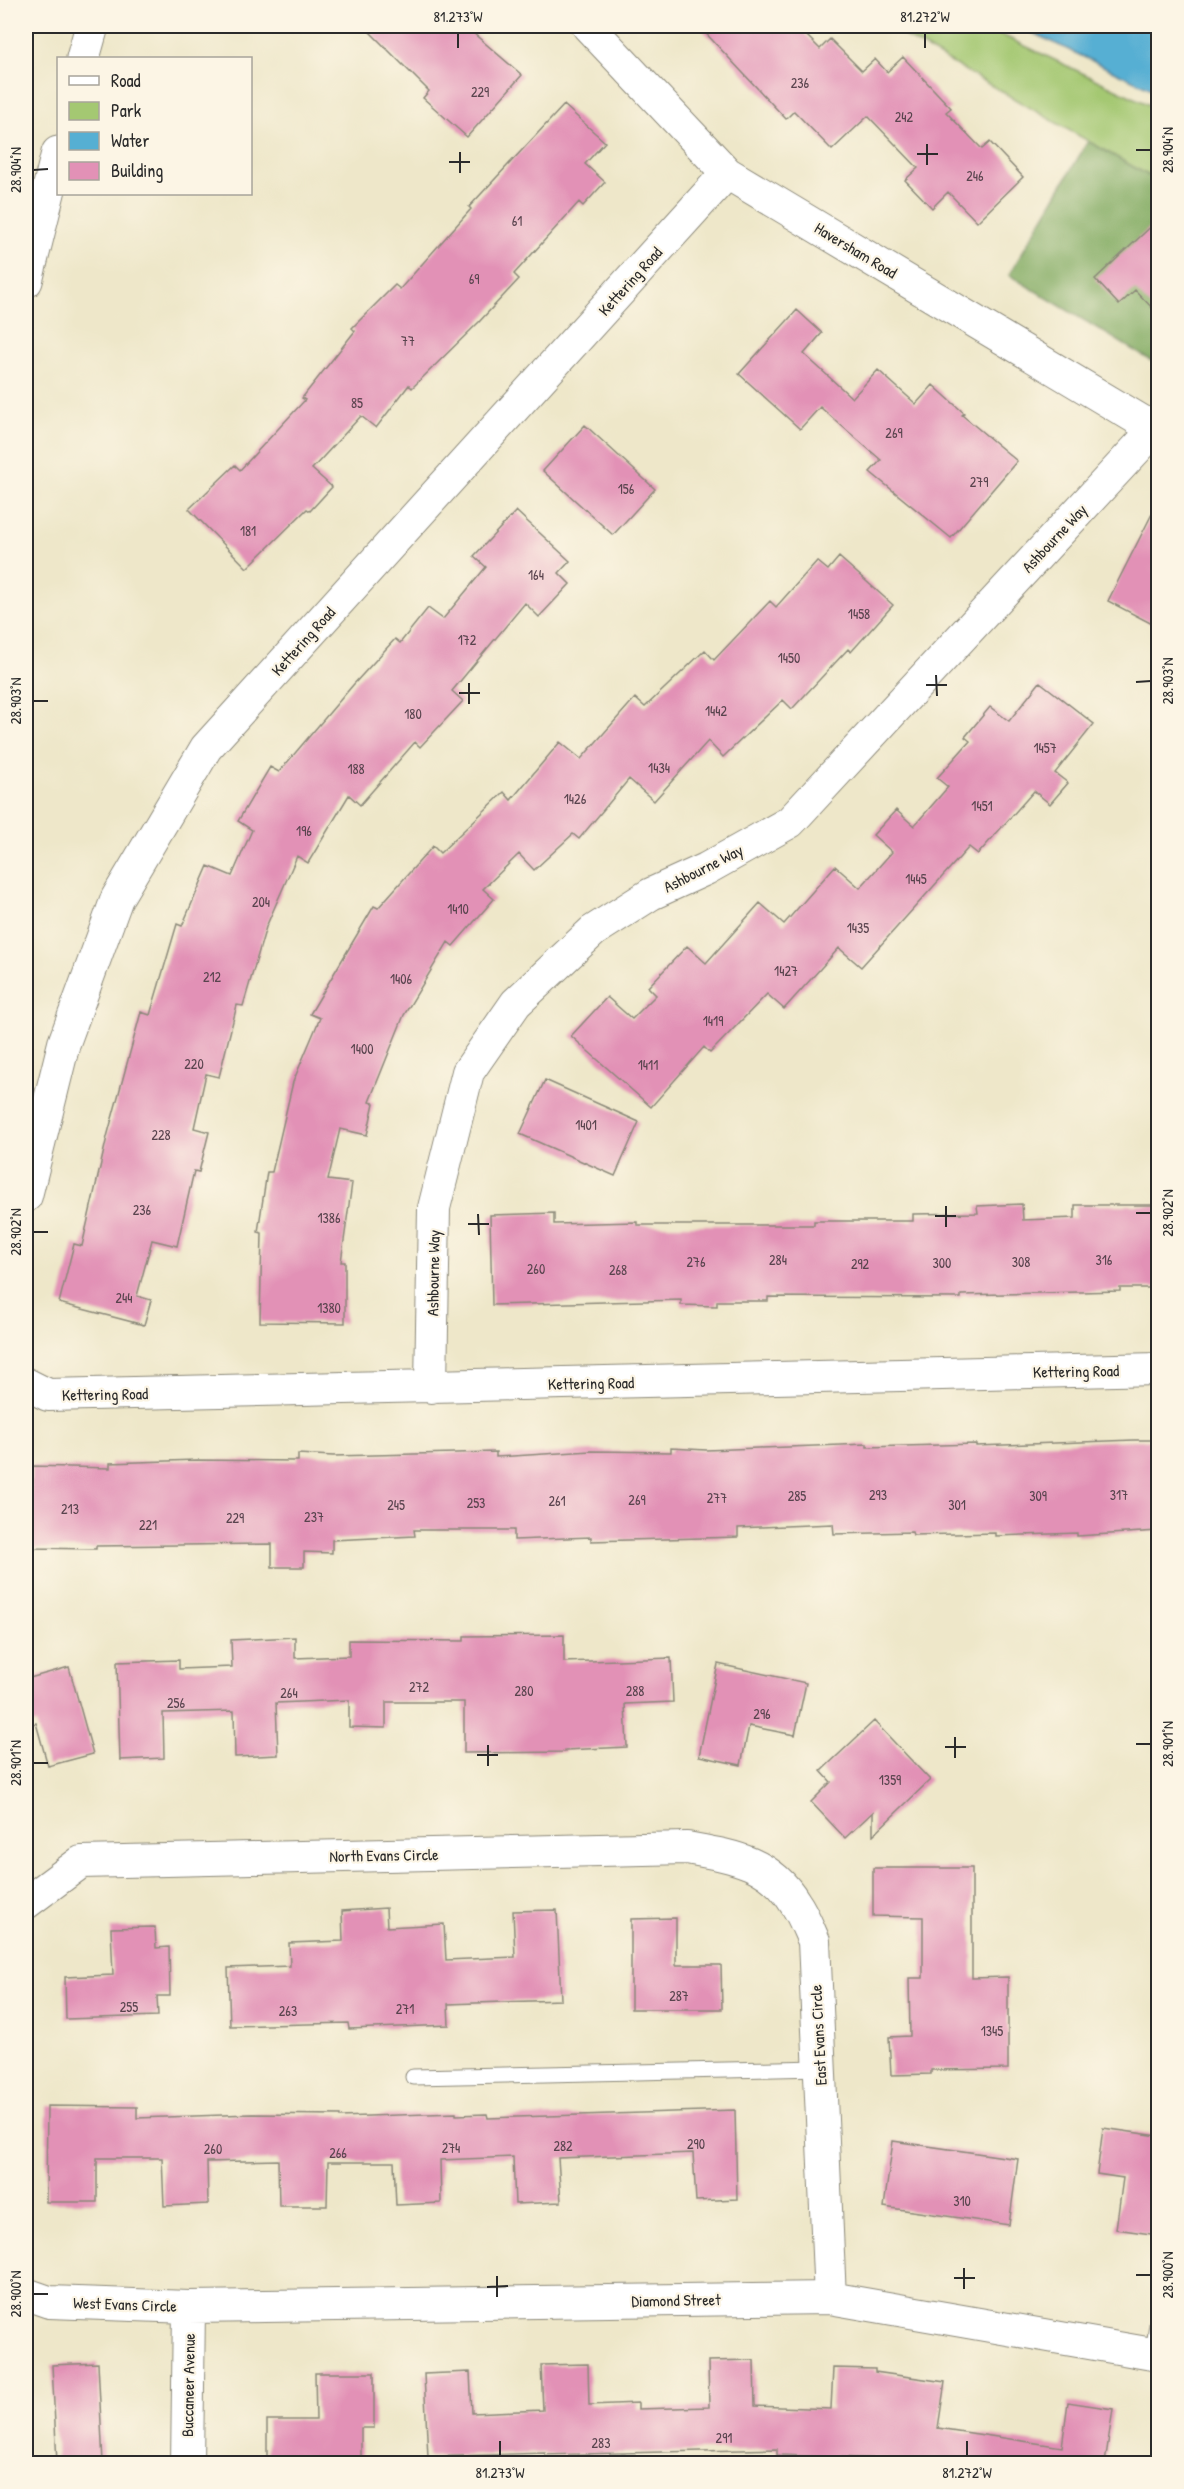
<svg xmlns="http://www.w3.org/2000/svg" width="1184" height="2489" font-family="'Patrick Hand',sans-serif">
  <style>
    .green { fill: #a4c872; stroke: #687a4e; stroke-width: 1.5 }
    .forest { fill: #83ac64; stroke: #576c48; stroke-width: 1.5 }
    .water { fill: #56afd3; stroke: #406d7f; stroke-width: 1.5 }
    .building { fill: #e291b6 }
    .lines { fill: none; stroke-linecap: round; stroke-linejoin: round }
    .lane-casing { stroke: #8c897a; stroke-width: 17 }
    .street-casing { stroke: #8c897a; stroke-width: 34 }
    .highway-casing { stroke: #8c897a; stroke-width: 35 }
    .lane { stroke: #fff; stroke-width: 15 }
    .street { stroke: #fff; stroke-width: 32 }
    .highway { stroke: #fff; stroke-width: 33 }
    .ticks { fill: none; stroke: #2b2b2b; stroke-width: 2 }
    .labels { text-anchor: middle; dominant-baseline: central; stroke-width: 4.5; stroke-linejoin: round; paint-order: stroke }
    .number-label { font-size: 14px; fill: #59444e }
    .street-label { font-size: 16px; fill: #2b2b2b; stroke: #fcf5e5 }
    .neatline { fill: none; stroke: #2b2b2b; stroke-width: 2 }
    .ticks-label { font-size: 15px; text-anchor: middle; fill: #2b2b2b }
  </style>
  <rect width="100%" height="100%" fill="#fcf5e5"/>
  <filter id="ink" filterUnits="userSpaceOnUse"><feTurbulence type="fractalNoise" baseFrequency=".0167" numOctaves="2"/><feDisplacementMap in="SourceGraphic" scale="12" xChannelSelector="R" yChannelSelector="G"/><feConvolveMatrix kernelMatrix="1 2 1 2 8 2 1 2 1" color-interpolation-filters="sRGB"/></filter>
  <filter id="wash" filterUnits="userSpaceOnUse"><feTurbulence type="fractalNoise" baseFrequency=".008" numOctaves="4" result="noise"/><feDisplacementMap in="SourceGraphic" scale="24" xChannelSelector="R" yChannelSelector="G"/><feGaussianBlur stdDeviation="1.35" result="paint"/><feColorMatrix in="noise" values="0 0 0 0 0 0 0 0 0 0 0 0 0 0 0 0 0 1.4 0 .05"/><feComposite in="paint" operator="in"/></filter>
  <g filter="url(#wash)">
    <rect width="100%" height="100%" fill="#eee7c9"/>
    <!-- green -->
    <path class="green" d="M887,26H983L1158,109V181Z"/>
    <!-- forest -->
    <path class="forest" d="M1088,141L1158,181V365L1009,275Z"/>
    <!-- water -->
    <path class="water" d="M1018,26H1158V92Z"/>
    <g id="blocks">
      <!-- building -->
      <path class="building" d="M364,26H465L522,75L467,137L423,98L429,91Z
        M699,26H797L820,49L830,39L862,71L875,59L887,72L903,57L951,108L946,112L982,149L990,142L1023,177L977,222L948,192L932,208L905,180L918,168L868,116L832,150L794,111L786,119Z
        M564,105L605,142L585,164L605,182L583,206L579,202L514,274L519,279L479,322L412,388L409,385L376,428L361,416L312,469L332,487L310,511L307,509L247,568L189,509L235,465L240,470L305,400L302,398L355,331L352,328L395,285L400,289L471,209L469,207Z
        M1158,220V314L1135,290L1119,305L1095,279Z
        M797,310L822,333L804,354L852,398L878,370L916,404L933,385L964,413L962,415L1017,461L951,538L870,472L881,460L820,407L800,429L739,374Z
        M585,425L655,489L613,535L543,471Z
        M1158,502V627L1108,601Z
        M516,511L570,561L559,573L570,584L539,617L525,603L452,691L463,701L420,747L415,742L360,805L349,795L308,863L297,856L266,927L243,1006L237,1005L219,1077L206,1074L194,1128L209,1132L199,1172L194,1171L177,1246L152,1240L137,1296L151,1300L144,1325L59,1303L74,1244L82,1246L107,1137L141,1012L150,1015L177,924L182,926L208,866L232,876L252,830L238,821L270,767L279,772L353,685L395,639L400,643L428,608L443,619L486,567L474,556Z
        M839,557L893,605L851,652L848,649L792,709L783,700L723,757L708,741L654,801L629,779L579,839L573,834L534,870L519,854L483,889L494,899L453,946L448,942L404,1015L369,1102L374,1103L367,1135L340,1129L328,1180L352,1183L341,1262H345V1323L260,1322L262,1233L258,1232L267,1172H272L293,1082L320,1018L310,1014L374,906L378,908L433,846L440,853L504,792L511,800L560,742L581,759L635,698L645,707L705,650L714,660L770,601L776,607L817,561L828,570Z
        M1040,682L1094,724L1055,773L1068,783L1050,804L1034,791L978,854L969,847L861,967L839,948L784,1009L767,994L710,1053L704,1047L651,1107L571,1036L607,997L632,1019L656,995L648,987L687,946L706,963L760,903L784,924L835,866L860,888L892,852L873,835L896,810L914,826L948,787L937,778L970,741L965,737L990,707L1009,721Z
        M545,1080L639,1122L615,1176L520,1134Z
        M1022,1204L1023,1220L1075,1218V1205H1158V1288H1120V1291L961,1295V1298L768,1297V1301H717V1306L681,1305V1300L492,1305L490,1215L554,1213V1224L637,1222V1225H814V1221H913V1214L978,1213L977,1206Z
        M1134,1440H1158V1531L1077,1536V1533L995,1536V1533L913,1535L912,1532L834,1534L833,1524L738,1528V1537L591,1541V1537L514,1540V1530H414L415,1536L332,1540V1553L304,1552V1567H272V1544L96,1546V1549L30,1548L31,1466L110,1468V1463L196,1460L298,1461V1454L333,1456L496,1452V1457L591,1451L671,1452V1448L706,1450L867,1444V1447L976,1444V1446Z
        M564,1635V1662L671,1658L673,1702L625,1704L627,1747L565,1750V1752L464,1753V1702H386V1728L349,1727V1700L276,1703L278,1755L235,1757L234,1711L163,1713L164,1758L120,1760L117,1662L179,1660V1669L232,1667L231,1640L295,1637V1658L349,1656V1640L464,1641V1636Z
        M718,1664L806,1683L795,1735L749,1726L741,1765L699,1756Z
        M69,1667L93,1754L48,1766L36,1723L26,1726V1679Z
        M874,1721L930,1780L873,1835V1812L845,1838L811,1802L831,1782L821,1771Z
        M873,1868H972V1978L1008,1977V2069L931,2070V2074L891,2075L889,2037L910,2036L909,1978H923V1917L873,1916Z
        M386,1908L387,1927L444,1924L446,1960L515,1957L513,1911L557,1910L561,2000L448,2004L449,2025L349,2029L348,2023L230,2026L228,1968L290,1966L289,1943L343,1941L342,1911Z
        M676,1918V1965H721L722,2009H631V1919Z
        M155,1927L156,1948L169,1947L170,1996H157L158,2016L66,2019L65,1977L113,1975L111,1928Z
        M47,2106L137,2107V2118L252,2114L340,2115V2117L456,2113V2115L487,2114L488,2118L735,2110L737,2199L696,2201L693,2153L558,2158L561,2202L515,2204L513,2157L440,2160L441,2203L396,2205L394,2162H328L327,2206H279L278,2160L207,2162L208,2204L164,2206L162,2158H97V2202H46Z
        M1103,2128L1158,2136V2235L1116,2229L1123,2178L1097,2174Z
        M893,2141L1018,2159L1009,2225L884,2207Z
        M754,2360L755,2406L831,2409L833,2368L875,2369V2372L945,2382L938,2428L1062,2447L1068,2402L1113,2409L1105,2463H888V2459L777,2455V2449L545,2455V2453L428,2457L424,2374L470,2372L472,2413L543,2410L541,2365L588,2364L589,2405L638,2403V2409L709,2407L708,2361Z
        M98,2363L103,2463H57L52,2365Z
        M315,2373H374V2428H361V2462L267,2463V2420H316Z"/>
    </g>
  </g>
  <g filter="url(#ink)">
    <use href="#blocks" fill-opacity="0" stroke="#8c897a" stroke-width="1.5"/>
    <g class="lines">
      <!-- lane casing -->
      <g class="lane-casing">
        <path id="lane" d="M413,2077L819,2068
          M1153,2354L1158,2317"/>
      </g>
      <!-- street casing -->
      <g class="street-casing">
        <path id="street" d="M588,26L727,173L1158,431
          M26,1196L64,1043L117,898L206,748L727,173
          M26,1384L48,1395L1158,1369
          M431,1387L434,1208L468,1072L516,1003L593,931L651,894L706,869L790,822L1155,429
          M26,1903L81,1862L687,1848C731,1856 770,1861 795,1903C803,1914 808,1928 814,1941L830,2298
          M26,2294L49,2302L189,2307L830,2298L1158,2355
          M187,2464L189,2307"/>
      </g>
      <!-- highway casing -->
      <g class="highway-casing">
        <path id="highway" d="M83,58L92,26
          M26,281L58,153"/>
      </g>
      <!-- lane -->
      <use href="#lane" class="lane"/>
      <!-- street -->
      <use href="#street" class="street"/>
      <!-- highway -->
      <use href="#highway" class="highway"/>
    </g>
  </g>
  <!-- ticks -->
  <path class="ticks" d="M458,33V48M925,33V48M927,144V165M1136,150H1151M460,152V173M917,154H938M449,162H470M33,170L48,169M936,675L937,696M1136,682L1151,681M469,683V704M926,685H947M459,693H480M33,701H48M946,1206V1227M1136,1213H1151M478,1214L479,1235M935,1216H956M468,1224H489M33,1232H48M955,1737V1758M1136,1744H1151M488,1745V1766M945,1747H966M477,1755H498M33,1763H48M964,2268V2289M1136,2275H1151M497,2276V2297M954,2278H975M487,2287L508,2286M33,2294H48M500,2441V2456M967,2441V2456"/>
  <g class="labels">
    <!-- number labels -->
    <g class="number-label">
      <text x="800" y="82">236</text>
      <text x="480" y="91">229</text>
      <text x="904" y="116">242</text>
      <text x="975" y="175">246</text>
      <text x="517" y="220">61</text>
      <text x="474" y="278">69</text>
      <text x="408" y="340">77</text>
      <text x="357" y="402">85</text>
      <text x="894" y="432">269</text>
      <text x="979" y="481">279</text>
      <text x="626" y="488">156</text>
      <text x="248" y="530">181</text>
      <text x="536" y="574">164</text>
      <text x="859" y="613">1458</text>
      <text x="467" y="639">172</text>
      <text x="789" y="657">1450</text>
      <text x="716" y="710">1442</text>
      <text x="413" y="713">180</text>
      <text x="1045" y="747">1457</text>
      <text x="659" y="767">1434</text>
      <text x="356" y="768">188</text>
      <text x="575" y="798">1426</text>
      <text x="982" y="805">1451</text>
      <text x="304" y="830">196</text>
      <text x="916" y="878">1445</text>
      <text x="261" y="901">204</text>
      <text x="458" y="908">1410</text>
      <text x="858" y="927">1435</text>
      <text x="786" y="970">1427</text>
      <text x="212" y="976">212</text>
      <text x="401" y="978">1406</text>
      <text x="713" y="1020">1419</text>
      <text x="362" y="1048">1400</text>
      <text x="194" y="1063">220</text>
      <text x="648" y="1064">1411</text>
      <text x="586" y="1124">1401</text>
      <text x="161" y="1134">228</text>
      <text x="142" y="1209">236</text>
      <text x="329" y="1217">1386</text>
      <text x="778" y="1259">284</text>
      <text x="1104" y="1259">316</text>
      <text x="696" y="1261">276</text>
      <text x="1021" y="1261">308</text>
      <text x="942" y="1262">300</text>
      <text x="860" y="1263">292</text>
      <text x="536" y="1268">260</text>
      <text x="618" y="1269">268</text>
      <text x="124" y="1297">244</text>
      <text x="329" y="1307">1380</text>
      <text x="878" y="1494">293</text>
      <text x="1119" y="1494">317</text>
      <text x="797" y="1495">285</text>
      <text x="1038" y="1495">309</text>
      <text x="717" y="1497">277</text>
      <text x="637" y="1499">269</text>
      <text x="557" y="1500">261</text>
      <text x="476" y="1502">253</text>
      <text x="396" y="1504">245</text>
      <text x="957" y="1504">301</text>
      <text x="70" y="1508">213</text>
      <text x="314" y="1516">237</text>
      <text x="235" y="1517">229</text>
      <text x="148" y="1524">221</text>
      <text x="419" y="1686">272</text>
      <text x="524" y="1690">280</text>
      <text x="635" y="1690">288</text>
      <text x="289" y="1692">264</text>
      <text x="176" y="1702">256</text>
      <text x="762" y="1713">296</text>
      <text x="890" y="1779">1359</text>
      <text x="679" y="1995">287</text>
      <text x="129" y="2006">255</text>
      <text x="405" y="2008">271</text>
      <text x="288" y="2010">263</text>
      <text x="992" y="2030">1345</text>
      <text x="696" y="2143">290</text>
      <text x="563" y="2145">282</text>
      <text x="451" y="2147">274</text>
      <text x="213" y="2148">260</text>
      <text x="338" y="2152">266</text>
      <text x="962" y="2200">310</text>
      <text x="724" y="2437">291</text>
      <text x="601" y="2442">283</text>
    </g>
    <!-- street labels -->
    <g class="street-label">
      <text transform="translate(856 250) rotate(31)">Haversham Road</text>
      <text transform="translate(630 281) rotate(-48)">Kettering Road</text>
      <text transform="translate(1054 538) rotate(-47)">Ashbourne Way</text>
      <text transform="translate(303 641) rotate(-48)">Kettering Road</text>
      <text transform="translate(703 868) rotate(-27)">Ashbourne Way</text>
      <text transform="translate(433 1273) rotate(-89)">Ashbourne Way</text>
      <text transform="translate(1076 1371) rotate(-1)">Kettering Road</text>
      <text transform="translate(591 1383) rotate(-1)">Kettering Road</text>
      <text transform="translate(105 1394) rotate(-1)">Kettering Road</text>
      <text transform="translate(384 1855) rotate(-1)">North Evans Circle</text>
      <text transform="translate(818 2035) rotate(-93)">East Evans Circle</text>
      <text transform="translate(676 2300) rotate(-1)">Diamond Street</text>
      <text transform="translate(125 2304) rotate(2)">West Evans Circle</text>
      <text transform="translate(188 2385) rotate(-89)">Buccaneer Avenue</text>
    </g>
  </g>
  <!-- margin -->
  <rect width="1184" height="2489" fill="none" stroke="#fcf5e5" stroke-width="66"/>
  <!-- legend -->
  <rect x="57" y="57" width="195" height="138" fill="#fcf5e5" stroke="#a8a49b" stroke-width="1.5"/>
  <rect x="69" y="76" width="30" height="9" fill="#ffffff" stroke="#a8a49b" stroke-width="1.5"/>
  <text x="111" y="87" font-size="18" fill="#2b2b2b">Road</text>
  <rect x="69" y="102" width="30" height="18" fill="#a4c872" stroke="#a8a49b" stroke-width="1.5"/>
  <text x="111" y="117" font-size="18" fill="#2b2b2b">Park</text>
  <rect x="69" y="132" width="30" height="18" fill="#56afd3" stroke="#a8a49b" stroke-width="1.5"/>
  <text x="111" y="147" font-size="18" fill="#2b2b2b">Water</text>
  <rect x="69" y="162" width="30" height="18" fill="#e291b6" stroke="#a8a49b" stroke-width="1.5"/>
  <text x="111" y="177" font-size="18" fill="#2b2b2b">Building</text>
  <rect x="33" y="33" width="1118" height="2423" class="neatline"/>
  <g class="ticks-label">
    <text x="458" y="22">81.273°W</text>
    <text x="925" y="22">81.272°W</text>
    <text transform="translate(1168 150) rotate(-90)" y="5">28.904°N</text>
    <text transform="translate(16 170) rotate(-90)" y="5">28.904°N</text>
    <text transform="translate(1168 681) rotate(-90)" y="5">28.903°N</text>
    <text transform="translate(16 701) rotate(-90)" y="5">28.903°N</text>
    <text transform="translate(1168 1213) rotate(-90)" y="5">28.902°N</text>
    <text transform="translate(16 1232) rotate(-90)" y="5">28.902°N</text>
    <text transform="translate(1168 1744) rotate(-90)" y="5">28.901°N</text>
    <text transform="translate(16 1763) rotate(-90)" y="5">28.901°N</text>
    <text transform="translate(1168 2275) rotate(-90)" y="5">28.900°N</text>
    <text transform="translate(16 2294) rotate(-90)" y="5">28.900°N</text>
    <text x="500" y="2478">81.273°W</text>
    <text x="967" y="2478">81.272°W</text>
  </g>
</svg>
